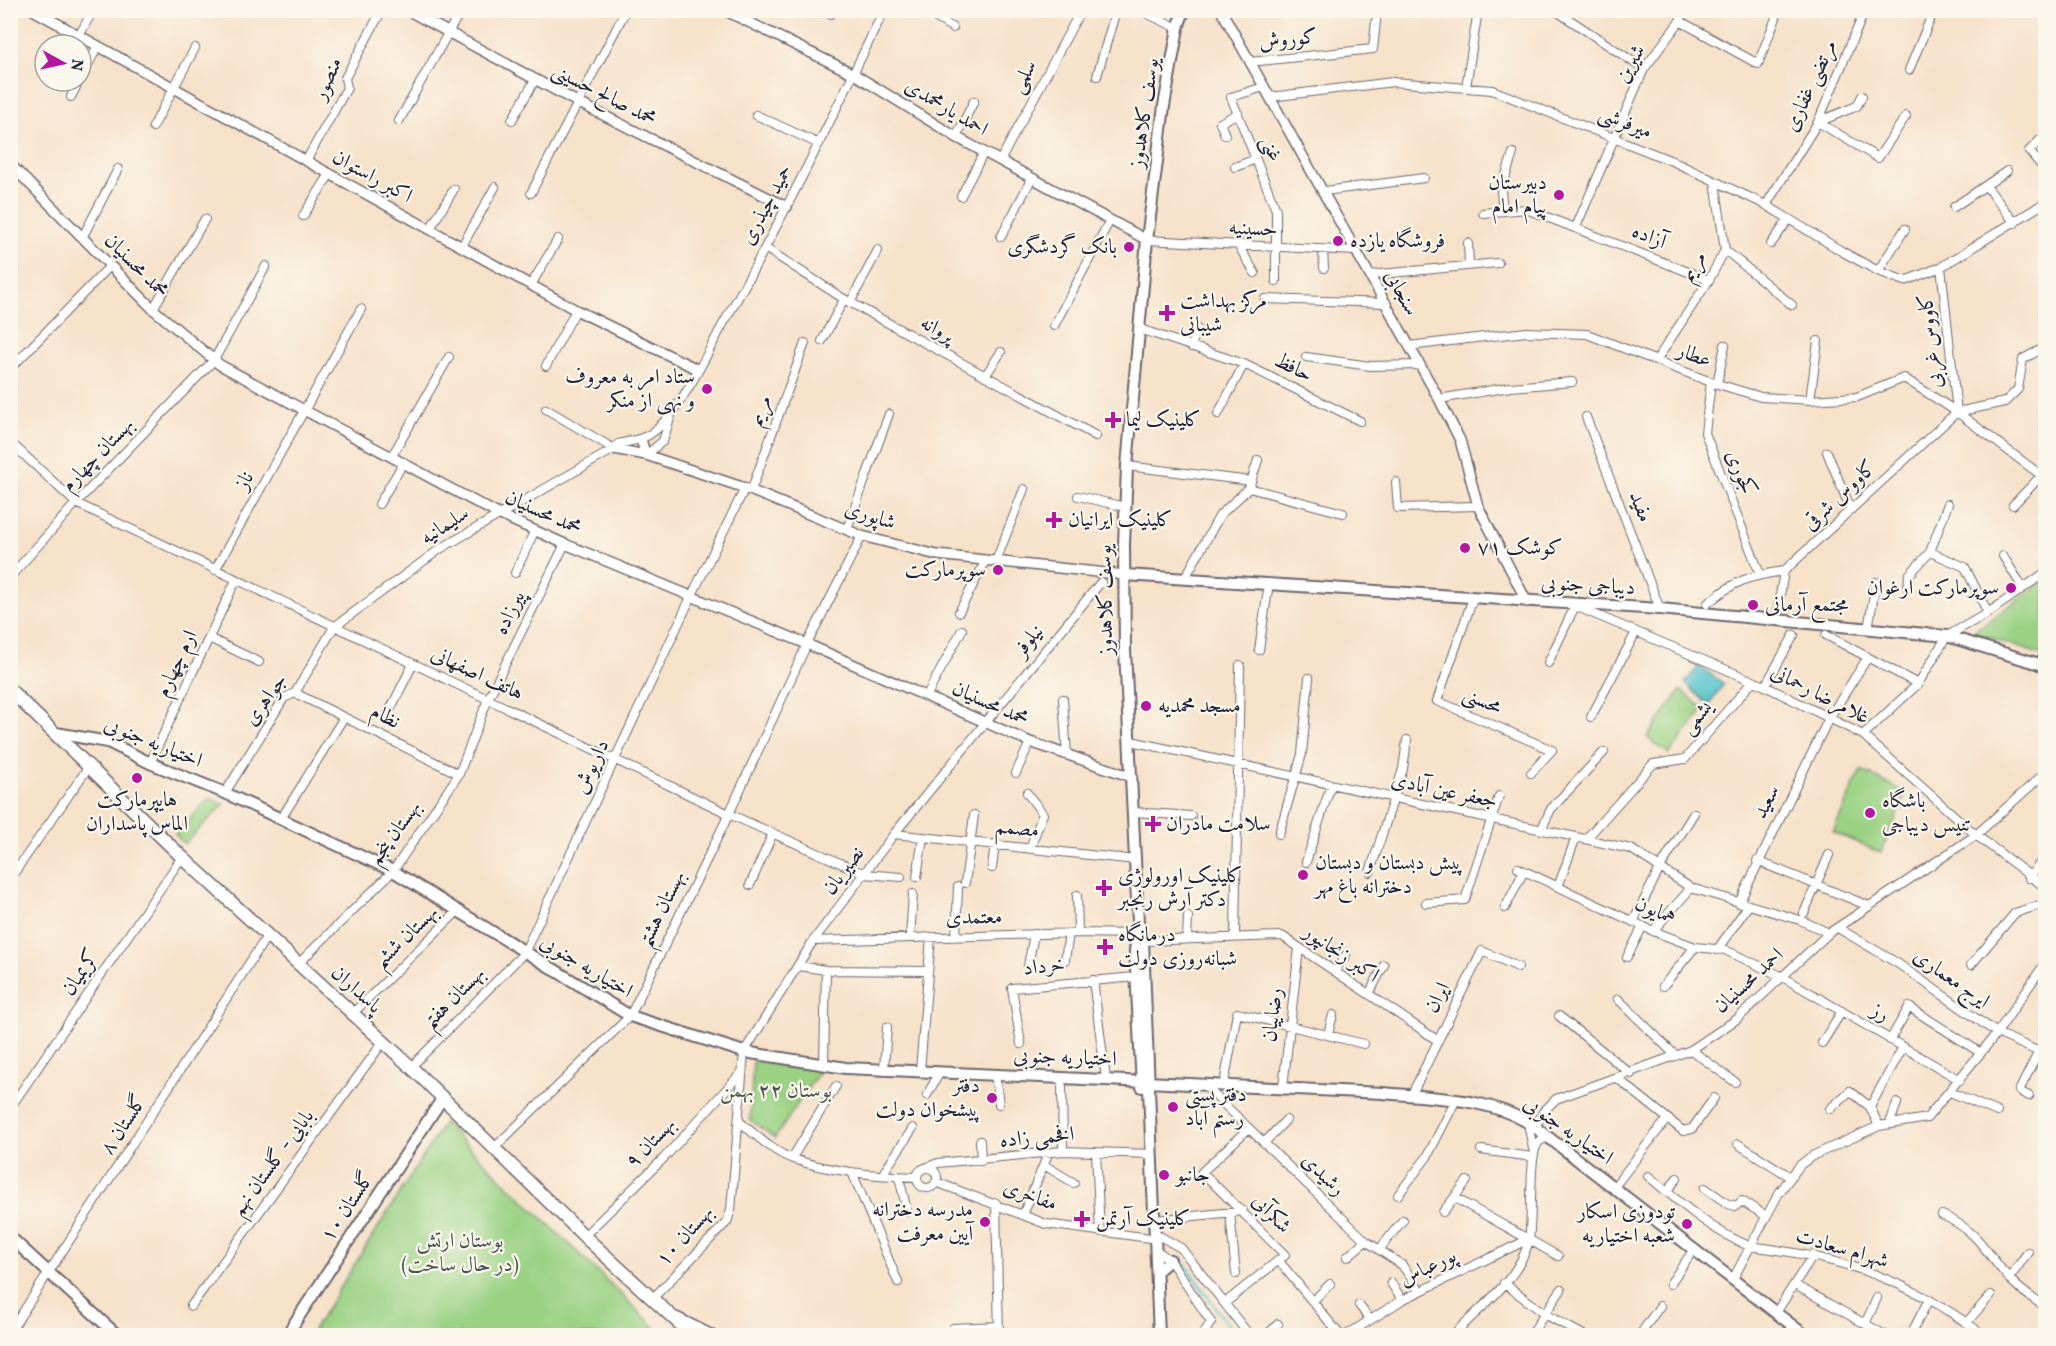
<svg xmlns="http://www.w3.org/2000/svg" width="2056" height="1346" font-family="Vollkorn,Amiri,serif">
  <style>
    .green { fill: #9ad183; stroke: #5e7a5f; stroke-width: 1.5 }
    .water { fill: #56c3ca; stroke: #3c7282; stroke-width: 1.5 }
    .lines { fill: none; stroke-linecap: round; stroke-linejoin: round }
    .stream { stroke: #56c3ca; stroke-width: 3 }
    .minor-casing { stroke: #6c656d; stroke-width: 10 }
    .tertiary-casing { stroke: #6c656d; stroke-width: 12 }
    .secondary-casing { stroke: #6c656d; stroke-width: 14 }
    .primary-casing { stroke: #6c656d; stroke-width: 15 }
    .minor { stroke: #fff; stroke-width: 8 }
    .tertiary { stroke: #fff; stroke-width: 9 }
    .secondary { stroke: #fff; stroke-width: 10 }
    .primary { stroke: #fff; stroke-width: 12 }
    .poi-dot { fill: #b5179e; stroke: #fbf7ec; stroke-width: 2 }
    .labels { text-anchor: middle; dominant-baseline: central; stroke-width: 4.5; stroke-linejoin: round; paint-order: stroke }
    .street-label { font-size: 21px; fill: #22223b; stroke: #fbf7ec }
    .poi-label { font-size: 21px; fill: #22223b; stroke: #fbf7ec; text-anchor: start }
    .park-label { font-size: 21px; fill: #465751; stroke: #fbf7ec }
  </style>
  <rect width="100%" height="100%" fill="#fbf7ec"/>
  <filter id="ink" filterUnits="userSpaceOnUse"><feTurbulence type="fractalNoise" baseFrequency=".0167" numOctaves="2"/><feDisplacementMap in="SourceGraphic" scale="12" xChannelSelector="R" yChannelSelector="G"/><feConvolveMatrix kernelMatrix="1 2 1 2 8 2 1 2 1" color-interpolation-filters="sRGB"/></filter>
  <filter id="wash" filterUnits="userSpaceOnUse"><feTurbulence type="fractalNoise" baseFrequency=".008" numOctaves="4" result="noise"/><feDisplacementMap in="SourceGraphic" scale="24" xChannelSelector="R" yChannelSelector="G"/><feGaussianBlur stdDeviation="1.35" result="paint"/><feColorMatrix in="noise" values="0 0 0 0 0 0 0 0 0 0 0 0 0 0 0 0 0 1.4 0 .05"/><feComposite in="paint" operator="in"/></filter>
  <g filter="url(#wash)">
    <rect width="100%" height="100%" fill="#f6e1c9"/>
    <!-- green -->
    <path class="green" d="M2045,580V656L1973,632Z
      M1681,690L1704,709L1669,754L1647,737Z
      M1861,770L1906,793L1881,853L1833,832Z
      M210,798L224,804L184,844L175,834Z
      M753,1060L820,1070L775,1138L750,1120Z
      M444,1123L663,1335H310Z"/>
    <!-- water -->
    <path class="water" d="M1699,666L1724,684L1709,705L1685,683Z"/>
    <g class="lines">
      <!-- stream -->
      <path class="stream" d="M1180,1258L1236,1336"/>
    </g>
  </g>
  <g filter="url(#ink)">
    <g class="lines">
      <!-- minor casing -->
      <g class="minor-casing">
        <path id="minor" d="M923,10L953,28
          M1139,10L1178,28
          M1555,10L1644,69
          M831,14L833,10
          M1680,21L1758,64L1779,10
          M79,36L93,10
          M1250,62L1373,49L1376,21
          M1909,70L1934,10
          M1097,76L1116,10
          M81,78L98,46
          M1264,87L1231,97L1276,210V281
          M1466,87L1478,10
          M71,97L79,81
          M1270,97L1393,82L1492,90L1672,161L1766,205L1843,252L1878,271L1905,281L1941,267L2046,202
          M756,115L819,144
          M512,120L535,80
          M399,121L461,10
          M1818,122L1878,158L1906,116
          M1818,122L1857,106L1862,96
          M153,127L195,48
          M1225,135L1220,123L1238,113
          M956,137L974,101
          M2040,140L2029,151L2046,171
          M306,161L347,88L345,78L382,10
          M1000,161L1081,10
          M1235,167L1256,159
          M1986,186L2015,223
          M1325,191L1424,178
          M531,193L626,10
          M961,196L984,152
          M1766,205L1818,122L1865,10
          M1954,207L2007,171
          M1503,211L1501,191L1513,153
          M1483,213L1526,209L1709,280
          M303,216L330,174
          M1576,227L1644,69L1680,21L1684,10
          M430,229L454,189
          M1001,237L1032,178
          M82,238L118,169
          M1147,240L1356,251
          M1468,243L1469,265
          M1771,244L1789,219
          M462,246L495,187
          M1239,247L1255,273
          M765,248L844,299L1096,436
          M1323,250L1324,268
          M1725,250L1792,305
          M1941,267L1957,412
          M1878,271L1905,229
          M1370,275L1498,263
          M531,285L558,239
          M1265,299L1386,303
          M850,303L878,250
          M153,309L205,219
          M1054,326L1110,220
          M1140,329L1244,364L1360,421
          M822,341L844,299
          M1409,346L1526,332L1587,334L1711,382L1761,397L1810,400L1857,397L1904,378L1957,412L2046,479
          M1191,347L1197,329
          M1306,357L1370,366L1420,365
          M1656,361L1709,280L1725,250L1715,181
          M546,366L576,310
          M10,369L110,266
          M985,376L1001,352
          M1711,382L1705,433L1760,574
          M1717,384L1725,345
          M1439,399L1510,387L1572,382
          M1810,400L1818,341
          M546,409L614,449
          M1957,412L2005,402L2018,389L2023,359L2040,350
          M1218,414L1244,364
          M1586,417L1660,609
          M10,442L76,503L729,814L865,874L901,877
          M1827,452L1851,510
          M646,455L663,441L671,415
          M392,456L449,357
          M1127,466L1251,481
          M1396,482L1398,508L1478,506
          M1249,488L1343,513
          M751,491L805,343
          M1078,496L1125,507
          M379,504L404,462
          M2013,505L2040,477
          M847,529L889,414
          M1930,552L1965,567L1988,613
          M2003,556L2023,588
          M996,561L1024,489
          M215,570L361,309
          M515,573L535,530
          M10,577L76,503L214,360L266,266
          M1185,578L1220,515L1249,488L1258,460
          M1908,588L1909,575L1930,552L1948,504
          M1473,598L1437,701L1552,750L1531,773
          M1707,604C1735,580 1749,576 1784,571
          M959,612L986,560
          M1776,621L1784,571L1957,412
          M1868,629L1876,582
          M1826,635L1918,684
          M209,638L259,662
          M1259,650L1269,583
          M1548,663L1575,606L1765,686L1863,735L1976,835L2046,888
          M1765,686L1794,635
          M295,693L459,774
          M927,695L962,630
          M1063,699L1067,755
          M1591,717L1636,632
          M385,720L413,664
          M1863,735L1918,684L1947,636L1988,613L2046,572
          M1131,741L1631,849L1691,888L1800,920L1829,933
          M150,763L236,580
          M1016,773L1030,742
          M225,793L284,698L295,693L334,627L440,549L614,449L618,444C634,440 646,440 659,427C688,398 706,354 726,319C783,218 834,115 884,10
          M1027,793L1043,814L1030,848
          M1134,812L1191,816
          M281,819L344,717
          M1541,830L1551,809L1604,752
          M894,834L1136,860
          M1279,834L1302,754L1309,678
          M1586,839L1653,764L1685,759L1753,681
          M1757,861L1869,906
          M1306,862L1331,785
          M992,868L995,844
          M1518,868L1653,931L1695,947L1725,950L1781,976L1960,1080
          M1370,872L1403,769L1407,740
          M917,877L923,837
          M2029,878L2046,855
          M10,879L90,765
          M965,883L974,815
          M750,885L773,833
          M1558,887L1576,837
          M1077,895L1078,933
          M1426,903L1465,900L1499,796
          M1739,903L1829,718L1868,657
          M1505,908L1524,871
          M1804,913L1829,855
          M1633,922L1660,868L1694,813
          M1838,928L1897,963L1997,1033L2046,1055
          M1653,931L1691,888
          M956,936L958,887
          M1235,936L1240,665
          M910,937L913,894
          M1187,938L1188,917
          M813,941L1078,933L1137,934
          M1143,941L1282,936L1437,1040
          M1717,950L1748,906
          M1627,957L1643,926
          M1065,960L1069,933
          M298,964L393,871L459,774L488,699L565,544
          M1971,965L2015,913L2046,903
          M798,966L826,970L928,971
          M1028,966L1034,934
          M1335,971L1346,955
          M1093,980L1106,1079
          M1663,986L1695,947
          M1369,994L1384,965
          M1618,999L1676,1056
          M352,1014L458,911
          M1559,1016L1631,1074
          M1328,1034L1333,1015
          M1890,1040L1909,1007L1981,1053
          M1822,1043L1842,1011
          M1021,1044L1012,988L1136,977
          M1691,1050L1735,1082
          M824,1064L826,970
          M411,1067L524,953L692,595L745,488
          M884,1070L887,1027
          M920,1071L931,937
          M995,1074L999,1104
          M1617,1078L1683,1131L1692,1129L1714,1098
          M1203,1084L1366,1241L1402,1265L1420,1291
          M1224,1084L1237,1013L1364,1044
          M1062,1086L1063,1151
          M1283,1087L1299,948
          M1950,1092L1997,1112
          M927,1095L940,1072
          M1411,1096L1482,951L1518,967
          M2029,1096L2019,1091L2038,1053
          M1870,1107L1903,1047
          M10,1108L182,857
          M1830,1109L1850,1091L1870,1107L1879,1126
          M740,1122C756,1135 773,1152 793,1159C832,1172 876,1176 917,1177
          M1528,1123L1533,1149
          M1890,1123L1897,1103
          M1535,1127L1543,1112L1556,1099L1691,1050L1737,1019L1829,933L1976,835L2046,772
          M980,1141L981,1161
          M1264,1143L1286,1120
          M1738,1144L1789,1176
          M493,1149L630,1016L729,814L807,644L862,536
          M1481,1150L1533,1157
          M1096,1152L1100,1232
          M792,1158L836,1086
          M1044,1165L1074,1183
          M925,1168L938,1163L1063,1151L1152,1154
          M917 1178a10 10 0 1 1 20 0a10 10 0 1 1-20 0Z
          M852,1172L898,1282
          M882,1175L913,1128
          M1648,1176C1679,1202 1712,1231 1749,1246C1822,1255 1882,1270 1945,1309C1958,1317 1972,1325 1983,1336
          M899,1177L907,1211
          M936,1182L1046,1224L1150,1238
          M1614,1187L1667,1119
          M1705,1188L1728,1204L1736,1206L1742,1201L1766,1216
          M1667,1192L1677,1178
          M1398,1195L1427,1157L1456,1100
          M1455,1198L1558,1256
          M996,1203L999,1336
          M1443,1212L1467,1181
          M1230,1213L1236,1274
          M1023,1215L1048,1154
          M1942,1215C1981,1233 1983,1250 2009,1278C2019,1290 2033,1299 2046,1307
          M1155,1220L1243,1211
          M1156,1234L1181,1248L1250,1336
          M584,1236L664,1158L742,1072
          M1156,1250L1170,1260L1211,1322L1202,1336
          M1379,1250L1403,1220
          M1347,1257L1366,1241
          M1278,1260L1341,1336
          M1733,1279L1779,1193L1800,1165L1812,1156L1879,1126L1927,1118L1997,1033L2041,969
          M2009,1279L2028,1252
          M1391,1283L1402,1300
          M1504,1283L1545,1314L1585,1336
          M1670,1284L1694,1249
          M1795,1285L1887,1336
          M653,1298L727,1222L731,1210L744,1052L813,941L894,834L1101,582
          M1314,1300L1330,1284
          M1226,1302L1285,1255L1202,1172L1249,1128
          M1359,1305L1370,1320
          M191,1306L383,1042
          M1777,1311L1813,1255
          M1967,1322L1991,1295
          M1865,1324L1877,1298
          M953,1328L999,1326
          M10,1332L267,936
          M1266,1336L1278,1324
          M1345,1336L1402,1300L1529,1239
          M1452,1336C1479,1308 1521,1279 1529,1239C1533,1218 1528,1156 1538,1143C1541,1138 1545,1139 1550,1138
          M1530,1336L1561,1290
          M1639,1336L1660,1306
          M1910,1336L1929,1299"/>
      </g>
      <!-- tertiary casing -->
      <g class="tertiary-casing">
        <path id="tertiary" d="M33,10L576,310L697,369
          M407,10L579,103L787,207
          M724,10L854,74L956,137L1147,240
          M1221,10L1439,399L1460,440L1478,506L1527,602
          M2035,10L2046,14
          M10,164L153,309L220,365L498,514L565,544L807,644L1030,742L1132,777
          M641,440L646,455
          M614,449L646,455L745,488L862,536L937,555L1125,575"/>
      </g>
      <!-- secondary casing -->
      <g class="secondary-casing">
        <path id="secondary" d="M1125,575L1660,609L1947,636L2046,666
          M56,733L108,742L150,763L225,793L393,871L630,1016L744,1052L846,1068L1383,1093C1434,1098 1492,1097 1535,1127L1806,1336
          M1137,935L1135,951L1142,1087
          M10,1237L118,1336
          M1157,1271L1170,1260
          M286,1336L442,1099
          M1159,1336L1143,941L1138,922L1125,650L1124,545L1127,466L1147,240L1164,106L1178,28L1184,10"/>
      </g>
      <!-- primary casing -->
      <g class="primary-casing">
        <path id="primary" d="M10,690L182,857L411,1067L584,1236L693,1336
          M677,1319L711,1336"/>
      </g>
      <!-- minor -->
      <use href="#minor" class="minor"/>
      <!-- tertiary -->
      <use href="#tertiary" class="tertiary"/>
      <!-- secondary -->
      <use href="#secondary" class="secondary"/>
      <!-- primary -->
      <use href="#primary" class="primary"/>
    </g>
  </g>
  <!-- markers -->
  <g class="poi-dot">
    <circle cx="1559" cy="195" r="6"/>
    <circle cx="1338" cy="241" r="6"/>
    <circle cx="1129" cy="247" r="6"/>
    <path d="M1164 304h6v6h6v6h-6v6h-6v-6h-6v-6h6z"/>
    <circle cx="707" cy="389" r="6"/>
    <path d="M1110 411h6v6h6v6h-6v6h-6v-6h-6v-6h6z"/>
    <path d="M1051 511h6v6h6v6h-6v6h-6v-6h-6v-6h6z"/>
    <circle cx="1465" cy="548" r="6"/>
    <circle cx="998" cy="570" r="6"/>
    <circle cx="2011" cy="588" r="6"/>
    <circle cx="1753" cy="605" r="6"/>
    <circle cx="1146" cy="706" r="6"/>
    <circle cx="137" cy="778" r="6"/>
    <circle cx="1870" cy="813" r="6"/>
    <path d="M1150 815h6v6h6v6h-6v6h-6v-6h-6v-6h6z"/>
    <circle cx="1303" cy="875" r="6"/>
    <path d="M1101 879h6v6h6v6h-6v6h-6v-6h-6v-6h6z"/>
    <path d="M1102 938h6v6h6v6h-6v6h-6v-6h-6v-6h6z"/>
    <circle cx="992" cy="1098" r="6"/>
    <circle cx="1173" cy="1107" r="6"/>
    <circle cx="1164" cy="1175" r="6"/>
    <path d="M1079 1210h6v6h6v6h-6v6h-6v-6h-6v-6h6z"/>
    <circle cx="985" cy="1222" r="6"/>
    <circle cx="1687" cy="1224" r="6"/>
  </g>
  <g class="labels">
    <!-- street labels -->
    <g class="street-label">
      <text transform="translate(1288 40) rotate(-6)">کوروش</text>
      <text transform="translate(1631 64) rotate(-61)">شیرین</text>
      <text transform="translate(1024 77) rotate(-62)">سلمی</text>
      <text transform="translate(328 79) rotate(-66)">منصور</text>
      <text transform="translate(1811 86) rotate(-65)">مرتضی غفاری</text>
      <text transform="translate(604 95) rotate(27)">محمد صالح حسینی</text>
      <text transform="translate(946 108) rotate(31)">احمد یارمحمدی</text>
      <text transform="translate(1145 113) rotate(-82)">یوسف کلاهدوز</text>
      <text transform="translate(1625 123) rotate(22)">میرفرشی</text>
      <text transform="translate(1271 149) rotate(69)">غنی</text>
      <text transform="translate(372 177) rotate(29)">اکبر راستوان</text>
      <text transform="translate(767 205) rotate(-62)">حمید چیذری</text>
      <text transform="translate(1253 229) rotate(3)">حسینیه</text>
      <text transform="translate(1649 237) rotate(22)">آزاده</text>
      <text transform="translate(136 266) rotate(45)">محمد محسنیان</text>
      <text transform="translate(1694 267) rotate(-60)">مریم</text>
      <text transform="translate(1401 293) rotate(61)">سنجابی</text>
      <text transform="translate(937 330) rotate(29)">پروانه</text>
      <text transform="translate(1931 341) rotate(-96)">کاووس غربی</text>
      <text transform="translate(1694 356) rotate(21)">عطار</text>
      <text transform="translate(1293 368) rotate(26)">حافظ</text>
      <text transform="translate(761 411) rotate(-70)">مریم</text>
      <text transform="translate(98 455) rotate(-46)">بهستان چهارم</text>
      <text transform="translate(1740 473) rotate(68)">کجوری</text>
      <text transform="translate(245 481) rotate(-60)">ناز</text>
      <text transform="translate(1840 496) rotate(-43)">کاووس شرقی</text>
      <text transform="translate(1640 507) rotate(69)">مفید</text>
      <text transform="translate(543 513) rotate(24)">محمد محسنیان</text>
      <text transform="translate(870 516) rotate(18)">شاپوری</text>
      <text transform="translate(445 526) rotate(-33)">سلیمانیه</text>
      <text transform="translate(1588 586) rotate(3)">دیباجی جنوبی</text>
      <text transform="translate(1106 600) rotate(-91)">یوسف کلاهدوز</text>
      <text transform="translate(510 613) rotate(-64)">پیرزاده</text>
      <text transform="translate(1029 641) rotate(-51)">نیلوفر</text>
      <text transform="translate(177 664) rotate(-65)">ارم چهارم</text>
      <text transform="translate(477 674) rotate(25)">هاتف اصفهانی</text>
      <text transform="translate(1820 695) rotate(27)">غلامرضا رحمانی</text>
      <text transform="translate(266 700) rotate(-54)">جواهری</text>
      <text transform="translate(1482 701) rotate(23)">محسنی</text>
      <text transform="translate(990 704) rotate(24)">محمد محسنیان</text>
      <text transform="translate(385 717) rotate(26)">نظام</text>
      <text transform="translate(1697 718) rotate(-49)">یشمی</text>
      <text transform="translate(153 743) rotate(22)">اختیاریه جنوبی</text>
      <text transform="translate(592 767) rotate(-65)">داریوش</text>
      <text transform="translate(1444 791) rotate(12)">جعفر عین آبادی</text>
      <text transform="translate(1767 802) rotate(-63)">سعید</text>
      <text transform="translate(1017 829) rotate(6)">مصمم</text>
      <text transform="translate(395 833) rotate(-54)">بهستان پنجم</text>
      <text transform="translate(844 871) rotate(-53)">نصیریان</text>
      <text transform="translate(662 909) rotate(-64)">بهستان هشتم</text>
      <text transform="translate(1655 911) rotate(23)">همایون</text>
      <text transform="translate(974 918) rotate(-1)">معتمدی</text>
      <text transform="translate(406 937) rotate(-44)">بهستان ششم</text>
      <text transform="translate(1341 954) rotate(34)">اکبر زنجانپور</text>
      <text transform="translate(586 967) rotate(31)">اختیاریه جنوبی</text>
      <text transform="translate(1044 967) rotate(-6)">خرداد</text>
      <text transform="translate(81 973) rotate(-56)">کریمیان</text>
      <text transform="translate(1951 979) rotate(35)">ایرج معماری</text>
      <text transform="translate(1749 981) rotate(-42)">احمد محسنیان</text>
      <text transform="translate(356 990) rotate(42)">پاسداران</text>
      <text transform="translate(454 998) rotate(-45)">بهستان هفتم</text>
      <text transform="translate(1438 998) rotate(-63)">ایران</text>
      <text transform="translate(1880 1013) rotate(30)">رز</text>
      <text transform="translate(1273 1015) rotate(-83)">رضاییان</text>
      <text transform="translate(1065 1058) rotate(2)">اختیاریه جنوبی</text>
      <text transform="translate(124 1125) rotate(-57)">گلستان ۸</text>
      <text transform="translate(1568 1131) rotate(35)">اختیاریه جنوبی</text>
      <text transform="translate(1037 1138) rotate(-5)">افخمی زاده</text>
      <text transform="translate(651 1143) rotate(-46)">بهستان ٩</text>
      <text transform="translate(273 1163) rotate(-54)">بابایی - گلستان نهم</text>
      <text transform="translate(1323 1175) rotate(44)">رشیدی</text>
      <text transform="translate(1030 1196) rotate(20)">مفاخری</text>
      <text transform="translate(348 1207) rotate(-57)">گلستان ۱۰</text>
      <text transform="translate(1271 1214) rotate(46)">شکرآبی</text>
      <text transform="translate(685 1236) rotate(-48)">بهستان ١٠</text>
      <text transform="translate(1842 1249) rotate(16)">شهرام سعادت</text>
      <text transform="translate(1428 1268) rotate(-26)">پورعباس</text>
    </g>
    <!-- poi labels -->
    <g class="poi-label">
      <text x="1547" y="183" text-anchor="end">دبیرستان<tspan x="1547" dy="24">پیام امام</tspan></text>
      <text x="1350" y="241">فروشگاه یازده</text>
      <text x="1117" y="247" text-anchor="end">بانک گردشگری</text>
      <text x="1180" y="301">مرکز بهداشت<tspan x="1180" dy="24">شیبانی</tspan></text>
      <text x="695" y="377" text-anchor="end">ستاد امر به معروف<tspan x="695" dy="24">و نهی از منکر</tspan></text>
      <text x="1126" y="420">کلینیک لیما</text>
      <text x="1068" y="520">کلینیک ایرانیان</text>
      <text x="1477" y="548">کوشک ۷۱</text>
      <text x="986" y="570" text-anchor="end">سوپرمارکت</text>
      <text x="1999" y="588" text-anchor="end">سوپرمارکت ارغوان</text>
      <text x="1765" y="605">مجتمع آرمانی</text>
      <text x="1158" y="706">مسجد محمدیه</text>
      <text x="137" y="800" text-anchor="middle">هایپرمارکت<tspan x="137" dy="24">الماس پاسداران</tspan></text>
      <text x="1882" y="801">باشگاه<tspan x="1882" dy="24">تنیس دیباجی</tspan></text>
      <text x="1166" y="824">سلامت مادران</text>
      <text x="1315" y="863">پیش دبستان و دبستان<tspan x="1315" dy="24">دخترانه باغ مهر</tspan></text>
      <text x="1118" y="876">کلینیک اورولوژی<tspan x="1118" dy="24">دکتر آرش رنجبر</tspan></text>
      <text x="1118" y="935">درمانگاه<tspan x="1118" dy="24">شبانه‌روزی دولت</tspan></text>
      <text x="980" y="1086" text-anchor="end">دفتر<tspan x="980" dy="24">پیشخوان دولت</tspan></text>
      <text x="1185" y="1095">دفتر پستی<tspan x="1185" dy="24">رستم آباد</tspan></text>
      <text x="1176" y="1175">جانبو</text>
      <text x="973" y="1210" text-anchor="end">مدرسه دخترانه<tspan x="973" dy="24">آیین معرفت</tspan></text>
      <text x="1675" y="1212" text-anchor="end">تودوزی اسکار<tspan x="1675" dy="24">شعبه اختیاریه</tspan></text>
      <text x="1096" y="1219">کلینیک آرتمن</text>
    </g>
    <!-- park labels -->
    <g class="park-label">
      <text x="776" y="1091">بوستان ۲۲ بهمن</text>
      <text x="460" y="1241">بوستان ارتش<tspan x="460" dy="24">(در حال ساخت)</tspan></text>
    </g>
  </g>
  <!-- margin -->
  <rect width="2056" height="1346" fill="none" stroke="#fbf7ec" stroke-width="36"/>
  <!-- north arrow -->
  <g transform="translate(63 63) rotate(98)"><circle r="28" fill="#fbf7ec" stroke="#a4a2a5" stroke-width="1.5"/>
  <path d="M0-4.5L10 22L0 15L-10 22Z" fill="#b5179e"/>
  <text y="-9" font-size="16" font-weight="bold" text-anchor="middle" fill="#22223b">N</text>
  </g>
</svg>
